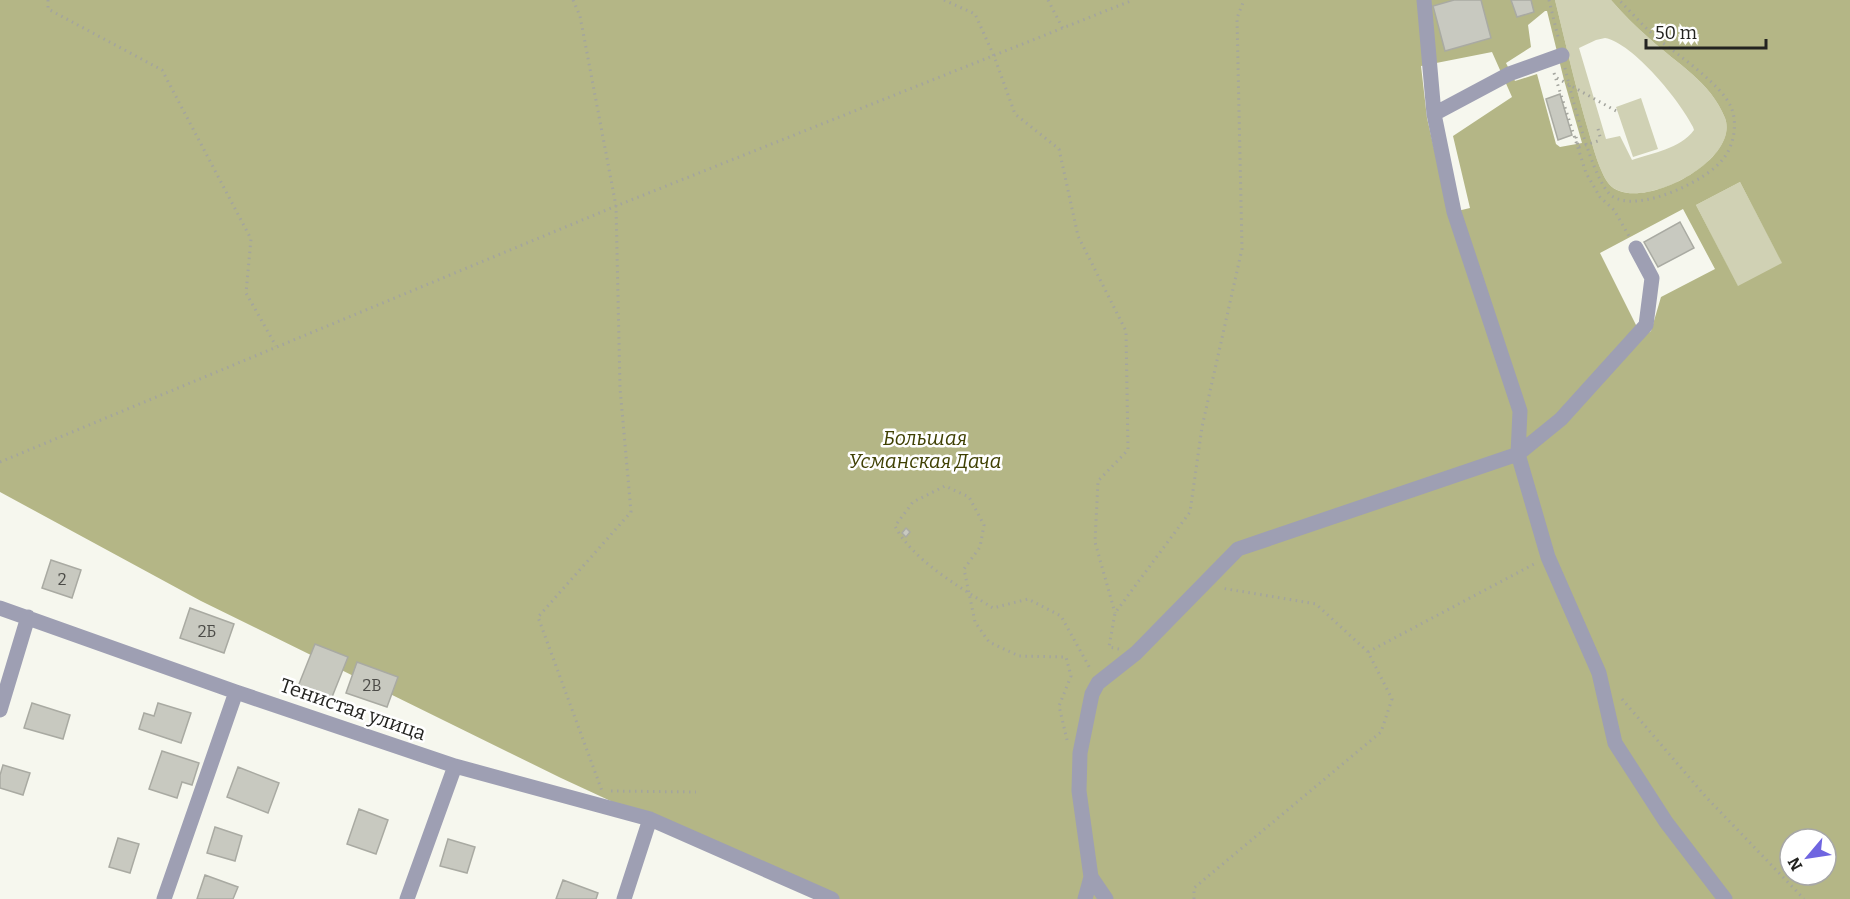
<svg xmlns="http://www.w3.org/2000/svg" width="1850" height="899" font-family="Bitter,serif">
  <style>
    .green { fill: #d0d1b4; fill-rule: evenodd }
    .forest { fill: #b4b686; fill-rule: evenodd }
    .building { fill: #c8c9c0; stroke: #a9aaa2; stroke-width: 1.5 }
    .lines { fill: none; stroke-linecap: round; stroke-linejoin: round }
    .path { stroke: #a4a59e; stroke-width: 3; stroke-dasharray: 1.5 4.5; stroke-linecap: butt }
    .minor { stroke: #9e9fb3; stroke-width: 15 }
    .path-bridge { stroke: #a4a59e; stroke-width: 3; stroke-dasharray: 1.5 4.5; stroke-linecap: butt }
    .labels { text-anchor: middle; dominant-baseline: central; stroke-width: 5; stroke-linejoin: round; paint-order: stroke }
    .number-label { font-size: 16px; fill: #4c4c48 }
    .park-label { font-size: 20px; font-style: italic; fill: #404104; stroke: #fff }
    .street-label { font-size: 20px; fill: #232320; stroke: #fff }
  </style>
  <rect width="100%" height="100%" fill="#f6f7ee"/>
  <!-- green -->
  <path class="green" d="M1555,0H1611C1623,14 1636,27 1650,39C1676,63 1711,82 1725,118C1741,162 1636,215 1609,184C1600,173 1593,147 1589,133C1576,89 1566,45 1555,0ZM1605,38C1633,43 1681,102 1693,127L1694,130C1680,149 1652,153 1632,160L1620,136L1606,139L1579,48L1596,40Z
    M1641,98L1658,149L1633,157L1616,107Z
    M1740,182L1783,264L1738,287L1696,205Z"/>
  <!-- forest -->
  <path class="forest" d="M0,0H1555C1566,45 1576,89 1589,133C1593,147 1600,173 1609,184C1635,215 1741,162 1725,118C1711,82 1676,63 1650,39C1636,27 1623,14 1611,0H1850V899H822L561,778L201,601L0,492ZM1545,11H1547L1564,80L1582,143L1560,147L1556,144L1537,74L1515,81L1506,63L1531,47L1528,25ZM1492,52L1512,97L1453,136L1470,208L1449,213L1427,118L1421,66ZM1740,182L1782,263L1738,286L1696,205ZM1683,209L1715,269L1661,297L1651,331L1642,337L1600,253ZM1790,839H1826V875H1790Z"/>
  <!-- building -->
  <path class="building" d="M1454,0H1481L1491,38L1445,51L1433,6Z
    M1511,0H1531L1534,12L1517,17Z
    M1560,94L1572,135L1558,140L1546,99Z
    M1680,222L1694,248L1658,267L1644,242Z
    M906,528L910,532L906,537L902,533Z
    M51,560L81,570L72,598L42,588Z
    M190,608L234,624L224,653L180,638Z
    M315,644L348,657L330,702L297,689Z
    M357,662L398,677L387,707L346,693Z
    M32,703L70,715L63,739L24,728Z
    M158,703L191,713L181,743L139,729L144,713L154,716Z
    M162,751L199,763L192,785L182,782L177,798L149,789Z
    M3,765L30,773L23,795L0,788V775Z
    M238,767L279,783L268,813L227,797Z
    M359,809L388,820L376,854L347,844Z
    M215,827L242,836L235,861L207,853Z
    M118,838L139,844L130,873L109,867Z
    M448,839L475,847L467,873L440,866Z
    M205,875L238,887L233,899H197Z
    M563,880L598,893L596,899H556Z"/>
  <g class="lines">
    <!-- path -->
    <path class="path" d="M48,0V9L162,70L251,239L246,293L276,346
      M573,0L580,16L616,206L620,388L631,512L538,617L602,791
      M944,0L975,14L994,56L1015,114L1059,149L1078,236L1126,331L1128,450L1098,481L1095,542L1115,613
      M1048,0L1063,29
      M1549,0L1559,41
      M1565,68C1571,93 1593,183 1612,196C1637,214 1707,181 1723,159C1734,146 1738,123 1731,107C1721,84 1678,55 1658,39C1644,27 1632,13 1619,0
      M1554,73L1586,173L1600,197L1614,210L1629,236
      M1557,78L1618,112
      M1598,129L1601,140
      M1576,137L1578,145
      M0,462L616,206L1133,0
      M1119,649L1109,647L1115,613L1190,512L1202,427L1242,249L1237,18L1244,0
      M1368,652L1536,563
      M1622,699L1706,797L1804,899
      M1067,740L1059,706L1071,676L1066,657L1019,656L989,642L975,622L964,569L980,547L984,525L969,497L945,486L913,502L895,526C912,560 961,588 993,608L1028,599L1061,616L1091,670
      M611,791L696,792
      M1194,899V888L1381,732L1392,699L1368,652L1316,604L1221,588"/>
    <!-- minor -->
    <path class="minor" d="M1424,0L1434,114
      M1562,55L1509,74L1434,114L1454,212L1520,411L1518,454L1548,557L1599,673L1615,743L1666,822L1725,899
      M0,608L236,692L455,766L650,819L832,899
      M0,710L28,617
      M1091,877L1079,791L1080,753L1092,694L1098,683L1136,653L1238,549L1518,454L1561,419L1646,325L1652,278L1636,248
      M164,899L236,692
      M407,899L455,766
      M624,899L650,819
      M1085,899L1091,877L1106,899"/>
    <!-- path-bridge -->
    <path class="path-bridge" d="M1579,147L1601,140"/>
  </g>
  <g class="labels">
    <!-- number labels -->
    <g class="number-label">
      <text x="62" y="579">2</text>
      <text x="207" y="631">2Б</text>
      <text x="372" y="685">2В</text>
    </g>
    <!-- park labels -->
    <g class="park-label">
      <text x="925" y="438">Большая<tspan x="925" dy="23">Усманская Дача</tspan></text>
    </g>
    <!-- street labels -->
    <g class="street-label">
      <text transform="translate(353 709) rotate(19)">Тенистая улица</text>
    </g>
  </g>
  <!-- north arrow -->
  <g transform="translate(1808 857) rotate(241)"><circle r="28" fill="#ffffff" stroke="#a7a7a6" stroke-width="1.5"/>
  <path d="M0-4.5L10 22L0 15L-10 22Z" fill="#6f65e0"/>
  <text y="-9" font-size="16" font-weight="bold" text-anchor="middle" fill="#232320">N</text>
  </g>
  <!-- scale -->
  <path d="M1646 39v9h120v-9" fill="none" stroke="#232320" stroke-width="3"/>
  <text x="1655" y="39" font-size="18" fill="#232320" stroke="#ffffff" stroke-width="4.5" paint-order="stroke">50 m</text>
</svg>
